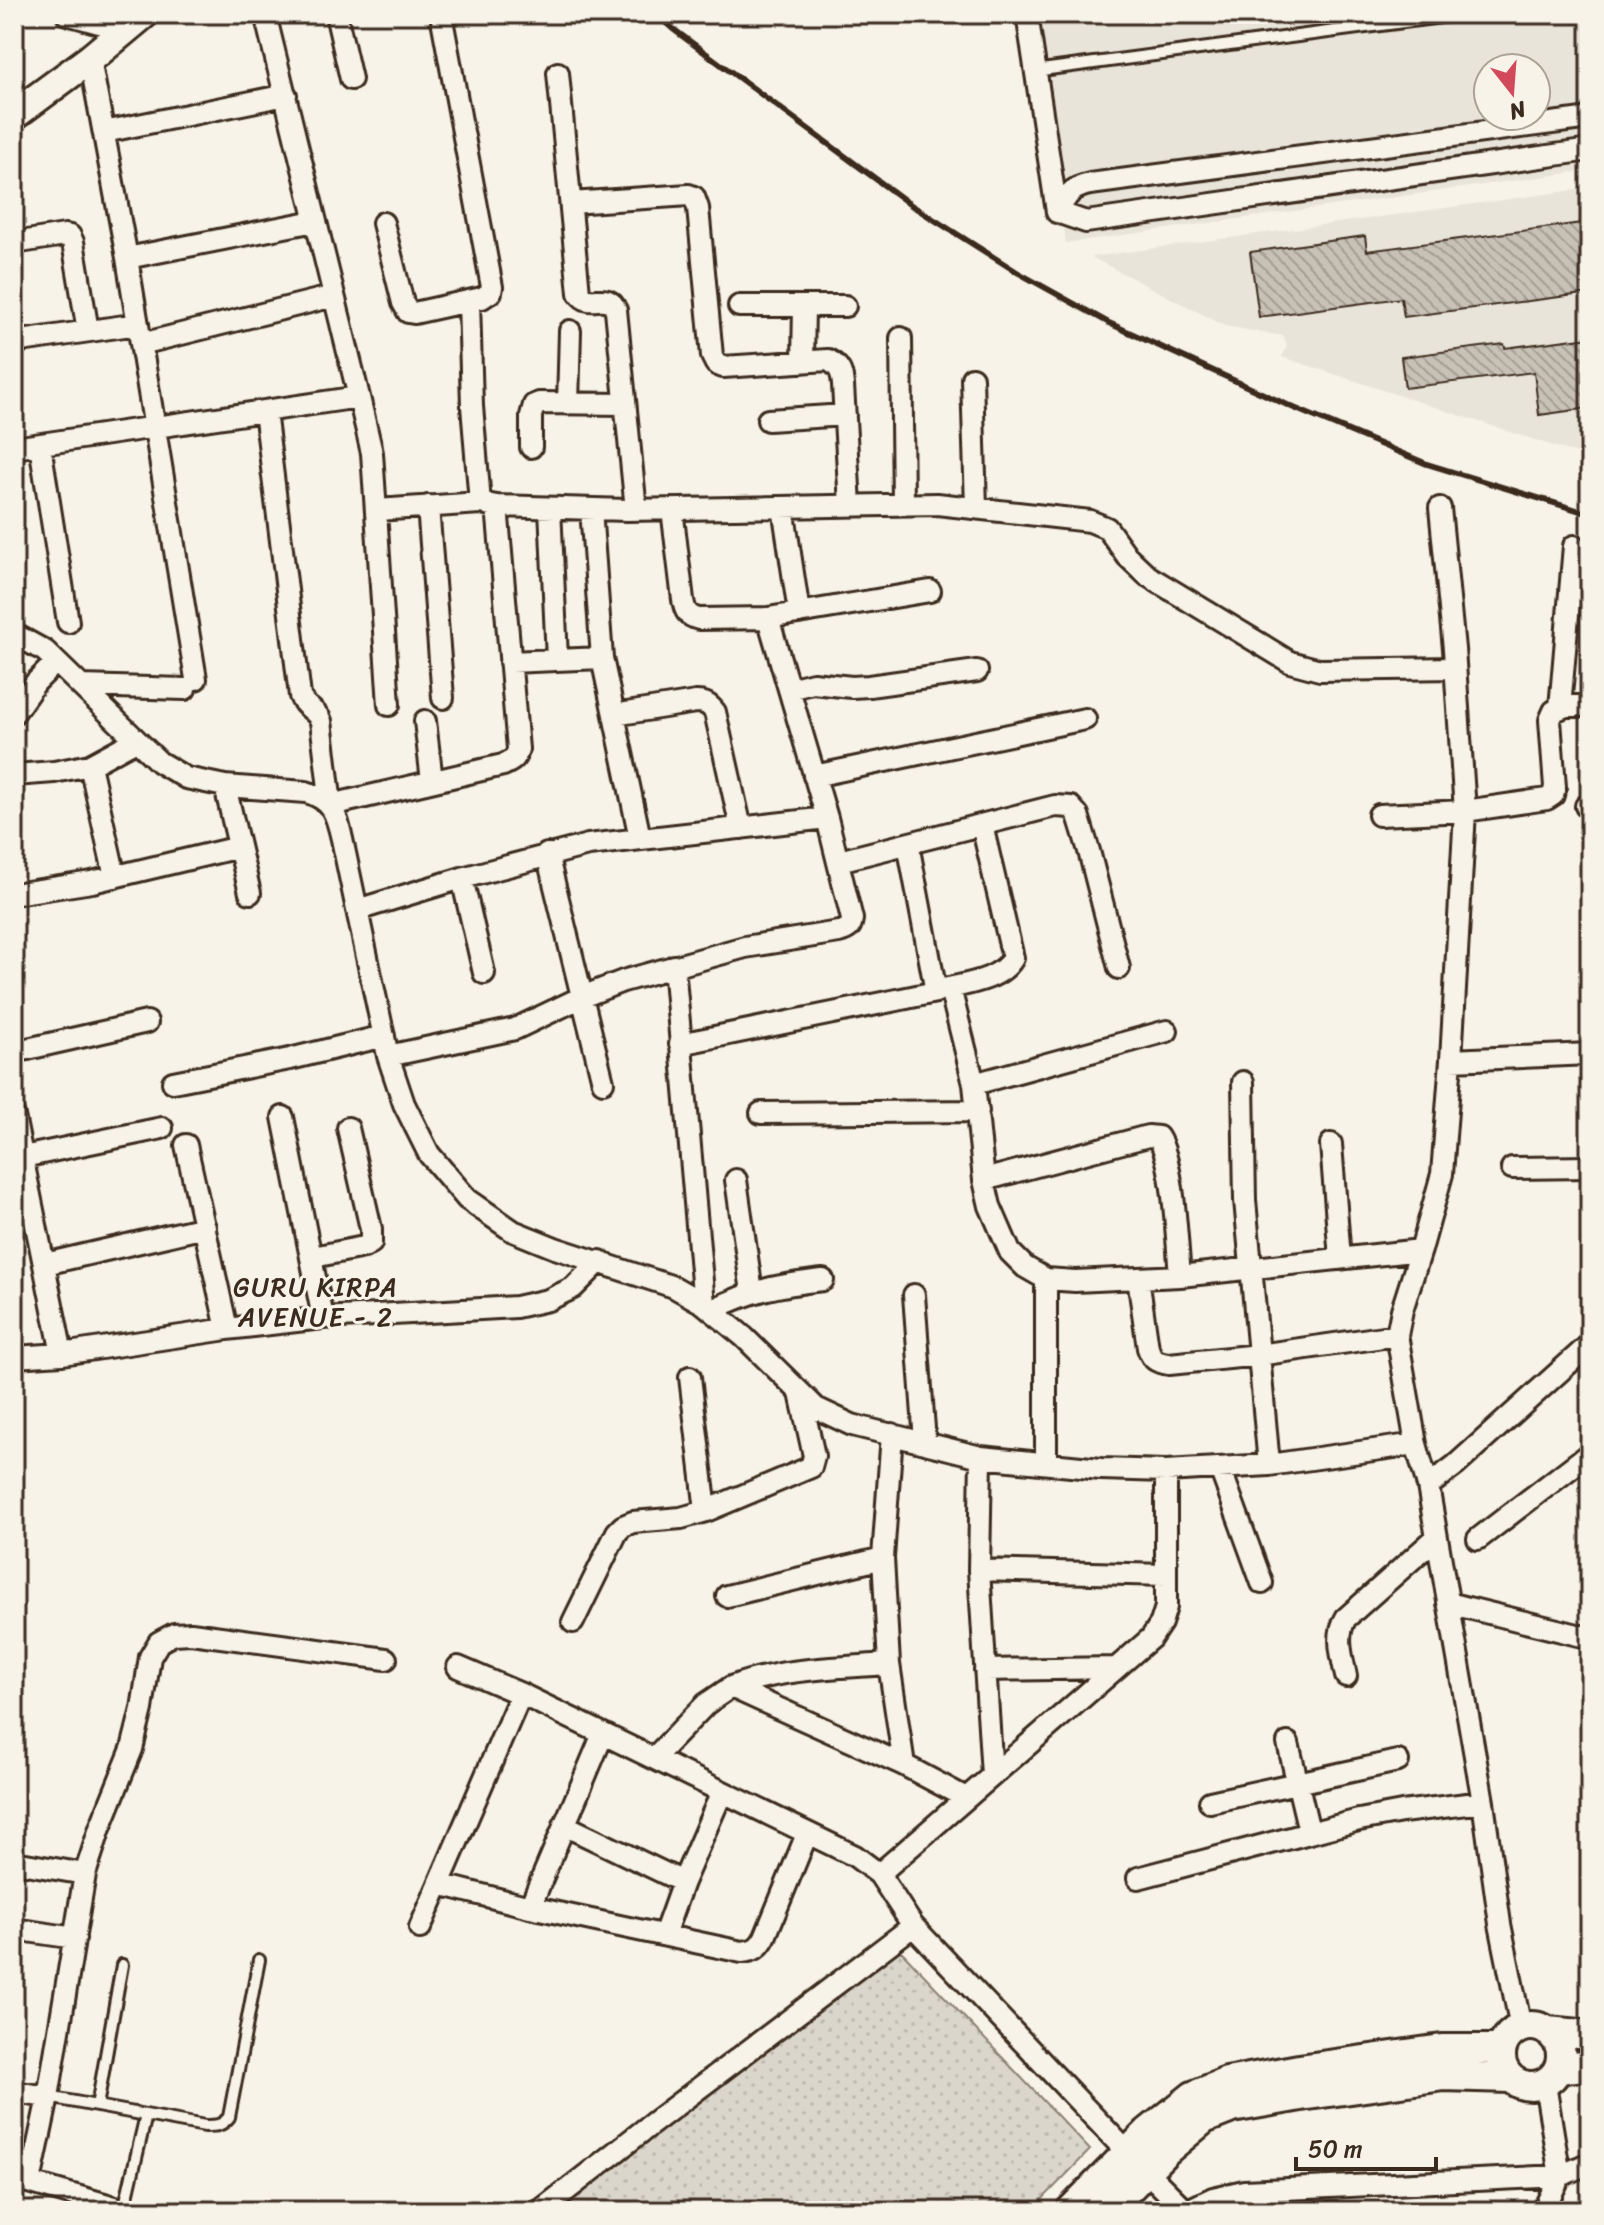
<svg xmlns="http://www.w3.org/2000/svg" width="1604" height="2225" font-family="Sriracha,sans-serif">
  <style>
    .built { fill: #e9e4d9; fill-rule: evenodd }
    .park { fill: url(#park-dots); stroke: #8b8074; stroke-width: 2 }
    .building { fill: url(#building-back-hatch); stroke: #3b2a1e; stroke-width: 2 }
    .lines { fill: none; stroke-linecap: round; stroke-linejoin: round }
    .lane-casing { stroke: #3b2a1e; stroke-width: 16 }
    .street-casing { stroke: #3b2a1e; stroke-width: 26 }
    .secondary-casing { stroke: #3b2a1e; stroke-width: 34 }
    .lane { stroke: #f7f3e8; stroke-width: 10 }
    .street { stroke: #f7f3e8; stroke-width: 20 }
    .secondary { stroke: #f7f3e8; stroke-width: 28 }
    .rail { stroke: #3b2a1e; stroke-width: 6 }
    .labels { text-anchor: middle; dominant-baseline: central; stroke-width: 6; stroke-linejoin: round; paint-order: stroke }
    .neighbourhood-label { font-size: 26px; letter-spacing: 2px; fill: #3b2a1e; stroke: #f7f3e8 }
  </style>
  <defs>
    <pattern id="park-dots" width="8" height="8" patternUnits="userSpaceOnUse" patternTransform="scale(2)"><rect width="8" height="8" fill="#dbd6cb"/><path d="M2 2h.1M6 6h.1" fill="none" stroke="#bdb8ae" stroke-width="1.8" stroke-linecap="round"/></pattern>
    <pattern id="building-back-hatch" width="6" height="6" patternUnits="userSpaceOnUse" patternTransform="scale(2)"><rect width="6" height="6" fill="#c8c1b6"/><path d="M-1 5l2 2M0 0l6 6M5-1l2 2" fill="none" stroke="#a49d93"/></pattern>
  </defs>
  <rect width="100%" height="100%" fill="#f7f3e8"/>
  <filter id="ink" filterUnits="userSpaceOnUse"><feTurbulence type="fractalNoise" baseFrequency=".0125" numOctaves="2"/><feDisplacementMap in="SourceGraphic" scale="16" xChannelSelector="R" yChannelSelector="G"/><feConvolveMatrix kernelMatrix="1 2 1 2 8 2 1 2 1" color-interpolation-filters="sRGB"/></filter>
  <g filter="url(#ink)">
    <!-- built -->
    <path class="built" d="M1035,14H1590V170L1066,243ZM1488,68H1536V116H1488Z
      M1590,188V458L1282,357L1287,346L1283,336L1225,326L1091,257Z"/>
    <!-- park -->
    <path class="park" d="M888,1937L1090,2150L1031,2211H545Z"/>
    <!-- building -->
    <path class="building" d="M1590,222V293L1404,317L1401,298L1259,317L1250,252L1365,236L1367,251Z
      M1590,337V408L1539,415L1534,372L1405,388L1401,357L1504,344L1505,348Z"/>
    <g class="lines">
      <!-- lane casing -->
      <g class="lane-casing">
        <path id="lane" d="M1034,71L1464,14
          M48,2097L205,2126C216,2126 222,2126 229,2117L259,1960
          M97,2106L122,1965
          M124,2210L146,2115"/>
      </g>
      <!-- street casing -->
      <g class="street-casing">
        <path id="street" d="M67,14L125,30
          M336,14L351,79
          M1027,14L1057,212
          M90,59L127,258L196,679
          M558,73L579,293C590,310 607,289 616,310L636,510
          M104,132L286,95
          M571,203L689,195L694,197L698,208L712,356L716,364L723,367L828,360C840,366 842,373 843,385L850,505
          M1057,212C1067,196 1070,188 1090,184L1590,118
          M1057,212L1086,222L1590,150
          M383,223L403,303L408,312L414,313L482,298L491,292L492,287L441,14
          M14,243L65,235L70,236L73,242L88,331
          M127,258L315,221
          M469,301L472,406L480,503
          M739,306H845
          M901,338L903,504
          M14,342L138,324
          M141,344L334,296
          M803,362L804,306
          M972,378L976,508
          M359,397L372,453L389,705
          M568,404L570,331
          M265,411L300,696C304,708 316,709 321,721L331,805L503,765C512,761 516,759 518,749L497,506
          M768,420L845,415
          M40,445L68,622
          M531,447V416L534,405L539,403L625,404
          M14,448L359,397L265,14
          M428,506L443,698
          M783,507L799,613
          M550,508L557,659
          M1440,508L1454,649L1465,811L1451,1060L1442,1174L1421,1250L1402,1310L1397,1335L1416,1444L1428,1486L1483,1802L1500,1924L1521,2028
          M591,509L602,658L640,838
          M672,509L683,600C685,611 687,616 699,619L768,618
          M377,510L480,503L497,506L627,510L937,504L1090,521L1107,528L1127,556L1148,576L1290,662L1320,670L1455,668
          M14,634L45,651L159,762L186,778L225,786L306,792C333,800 336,813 342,839L388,1056L404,1104L429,1154L467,1199L513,1231L555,1248L674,1287L704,1304L744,1337L816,1408L852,1425L981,1457L1101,1469L1166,1471L1269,1465L1416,1444
          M510,662L602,658
          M81,686L185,689
          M789,689L813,683L852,687L869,686L977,671
          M1560,708L1574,546
          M14,713L36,682L56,662
          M614,715L696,702C705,702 709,704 715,712L741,828
          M425,721L432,781
          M90,765L115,877
          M14,775L54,772L90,765L136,740
          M814,776L1085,719
          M225,786L250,893
          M1586,806L1590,805
          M1379,815L1465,811L1547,799L1553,795L1555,787L1550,720L1554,711L1566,706H1590
          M827,818L768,618L930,591
          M547,854L603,1082
          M839,861L1055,806L1071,807L1078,815L1089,851L1119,968
          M462,878L484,973
          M14,894L92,882L239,847
          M357,910L462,878L588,845L827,818L852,919C851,928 847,930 839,932L745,947L623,981L582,997L515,1029L388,1056
          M674,966L704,1304
          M950,988L974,1084L984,1180L990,1206L1010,1252L1025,1267L1046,1279
          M940,990C964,984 1000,981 1013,958L982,825
          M680,1044L936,992L908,844
          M14,1052L147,1022
          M1451,1060L1590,1054
          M173,1082L290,1059L384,1036
          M1243,1082L1245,1200L1269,1465
          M974,1084L1167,1031
          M761,1113L978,1111
          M14,1116L62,1354
          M283,1117L323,1318
          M1331,1144L1340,1259
          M186,1145L227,1329
          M23,1157L162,1128
          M1512,1168L1590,1167
          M736,1180L752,1292
          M984,1180L1148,1136L1158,1137C1174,1161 1177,1244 1180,1276
          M313,1257L364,1247L371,1243V1229L348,1128
          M45,1264L205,1227
          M1138,1278L1148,1348C1152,1360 1156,1362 1169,1364L1259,1355L1397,1335
          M914,1295L925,1442
          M712,1310C752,1290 779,1285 823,1280
          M14,1357L62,1354L227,1329L323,1318L516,1307L548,1300L573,1288L600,1261
          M690,1377L706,1511
          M981,1457L979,1570L992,1775
          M1046,1463V1279L1075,1281L1180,1276L1421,1250
          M1220,1468L1262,1583
          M1428,1486L1456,1465L1590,1344
          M1478,1539L1590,1453
          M979,1570L1166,1575
          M727,1596L883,1558
          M1448,1603L1590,1638
          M573,1622L617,1532L623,1526L633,1522L681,1518L706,1511L811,1467L814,1456L800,1393
          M889,1664L883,1558L892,1434
          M458,1667L521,1694L855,1856L879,1874L1151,1638L1161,1623L1166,1607V1471
          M985,1670L1116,1668
          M1346,1676C1342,1656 1335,1636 1346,1618L1437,1537
          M731,1687C781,1668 836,1668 889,1664L904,1765
          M603,1734L530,1907L742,1952C754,1951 759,1948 765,1937L807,1834
          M1288,1743L1309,1831
          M654,1758L706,1704L731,1687L904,1765L966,1798
          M1210,1802L1398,1761
          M564,1825L683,1882
          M14,1862L85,1874
          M879,1874L913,1926L1127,2152L1186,2211
          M1138,1878L1359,1820L1402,1812L1483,1802
          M439,1884L530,1907
          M420,1928L521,1694
          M14,1929L75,1938
          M664,1935L683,1882L722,1792
          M14,2092L48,2097L85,1874L100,1828L132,1749L142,1709L150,1657L159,1642L174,1634L191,1633L386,1659
          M14,2178L129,2211
          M30,2182L48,2097
          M540,2211L649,2126L913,1926
          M1186,2211L1213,2198L1244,2191L1560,2176L1589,2163L1590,2165
          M1543,2211L1560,2176L1545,2084"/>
      </g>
      <!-- secondary casing -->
      <g class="secondary-casing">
        <path id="secondary" d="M14,115L90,59L144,14
          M1501 2056a30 30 0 1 1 60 0a30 30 0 1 1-60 0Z
          M1547,2031L1590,2035
          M1559,2069L1590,2065
          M1070,2211L1148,2132L1193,2096L1227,2082L1299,2069L1442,2049H1501
          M1107,2211L1166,2151L1204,2119L1232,2108L1301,2096L1444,2076L1509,2078"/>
      </g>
      <!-- lane -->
      <use href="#lane" class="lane"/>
      <!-- street -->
      <use href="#street" class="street"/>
      <!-- secondary -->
      <use href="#secondary" class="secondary"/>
      <!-- rail -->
      <path class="rail" d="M656,14L673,29L911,205L1017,272L1109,323L1294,408L1427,464L1590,514"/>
    </g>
  </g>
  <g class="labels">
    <!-- neighbourhood labels -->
    <g class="neighbourhood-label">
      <text x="316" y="1287">GURU KIRPA<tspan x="316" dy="30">AVENUE - 2</tspan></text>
    </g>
  </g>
  <!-- margin -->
  <rect width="1604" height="2225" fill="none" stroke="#f7f3e8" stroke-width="48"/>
  <rect x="24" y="24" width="1556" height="2177" fill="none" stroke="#3b2a1e" stroke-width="3" filter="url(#ink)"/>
  <!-- north arrow -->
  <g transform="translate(1512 92) rotate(163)"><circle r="38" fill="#f7f3e8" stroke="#aca397" stroke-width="2"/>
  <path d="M0-6L14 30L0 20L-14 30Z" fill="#d1495b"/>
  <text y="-12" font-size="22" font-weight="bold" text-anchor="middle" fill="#3b2a1e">N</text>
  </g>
  <!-- scale -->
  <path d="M1296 2157v12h140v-12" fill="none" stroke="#3b2a1e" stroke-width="4"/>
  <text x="1308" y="2157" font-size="24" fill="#3b2a1e" stroke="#f7f3e8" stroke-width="6" paint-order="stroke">50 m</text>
</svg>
